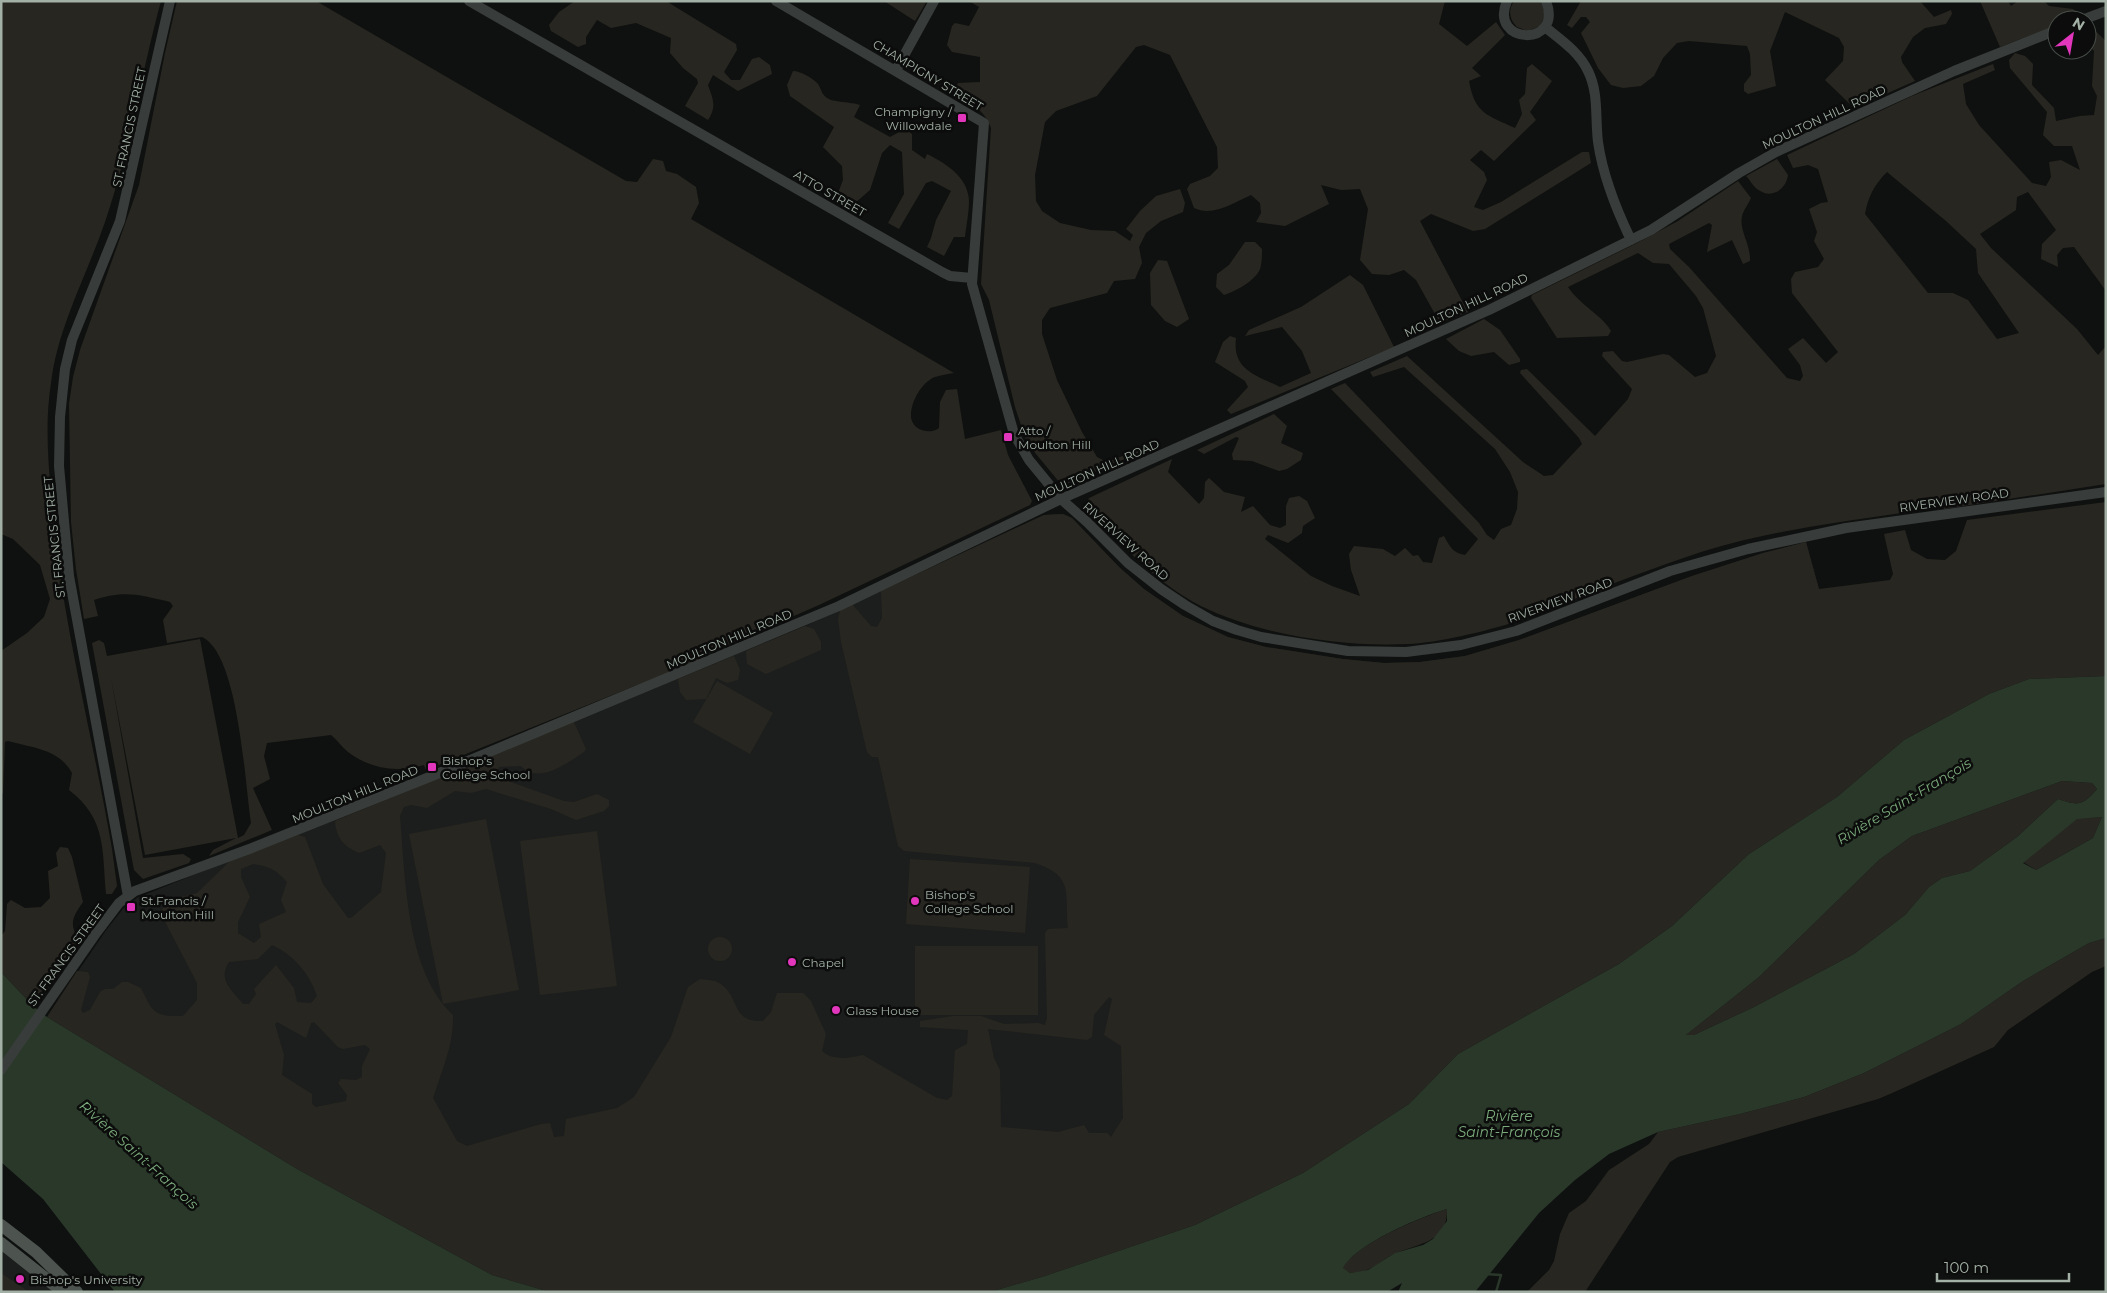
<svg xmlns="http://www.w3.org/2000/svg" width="2107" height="1293" font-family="Montserrat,sans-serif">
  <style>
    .built { fill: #1c1e1d }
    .green { fill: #282620; fill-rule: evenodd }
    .water { fill: #2a382a; fill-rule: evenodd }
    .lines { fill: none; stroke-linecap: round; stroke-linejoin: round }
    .stream { stroke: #2a382a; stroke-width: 2.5 }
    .minor { stroke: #383c3a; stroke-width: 10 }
    .major { stroke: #4d544f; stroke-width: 12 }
    .poi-dot { fill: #e236bd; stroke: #0b0c0b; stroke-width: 2 }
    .labels { text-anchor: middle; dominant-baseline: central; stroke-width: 5; stroke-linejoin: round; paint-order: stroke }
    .street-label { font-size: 12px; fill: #a2b0a5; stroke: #0b0c0b }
    .poi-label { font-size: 12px; fill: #a2b0a5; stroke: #0b0c0b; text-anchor: start }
    .water-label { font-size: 14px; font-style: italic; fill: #7baa7c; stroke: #0b0c0b }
  </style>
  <rect width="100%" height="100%" fill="#0f1110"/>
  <!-- built -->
  <path class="built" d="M1063,514L1072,518L1119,567L1144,589L1183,616L1228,637L1266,647L1343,659L1384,663L1420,662L1465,656L1519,640L1692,576L1763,553L1806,542L1819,589L990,1292H550L47,1017L107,929L123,909L137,898L805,626L1044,515Z
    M1,1248L54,1292H1Z"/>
  <!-- green -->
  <path class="green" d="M1,1H161C141,74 130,150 105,222C87,275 58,326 51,383C45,421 48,458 51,496C60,615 92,731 112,849L117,886L112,894H106C102,851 107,819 69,790L72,773C59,749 33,748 8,741L5,742L3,793L1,795V651L27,633L44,617L50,599L40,565L13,539L1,534Z
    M177,1H316L626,181L637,182L653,159L663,161L666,171L677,174L696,187L699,203L691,219L954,373C948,374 941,375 935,377C922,382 911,401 911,415C910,429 929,436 939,428L940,402L946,390L957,389L965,439L1001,430L1008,455L1032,501L1030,505L819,605L703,656L704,658L426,770L424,765C396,773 371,769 348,752C342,747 337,740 331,735L267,743L264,756L270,779L253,788L272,830L209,856L213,850L236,838L145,855L111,678L143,858L183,854L191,859L189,863L143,879L134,870L92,643L99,640L104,643L107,656L200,639L238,838L244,835L251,823C245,785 239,654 202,637L167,643L163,620L173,606L170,602C139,595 126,590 94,600L98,616L84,619L76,569L71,522L69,404L73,377L80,350L139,185L165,53Z
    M575,1H666L736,44L737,50L724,72L731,80H740L752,59L759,57L770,65L772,74L738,91L713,75L708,85C713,99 717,107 708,120L685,106L698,83L697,79L683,68L670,53L671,38L636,23L611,28L597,20L586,37V44L578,47L551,31L549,25L559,12Z
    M884,1H927L915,21Z
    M969,1H1445L1439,24L1467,46L1496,22L1505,35L1472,68L1481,76L1469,81C1475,114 1487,115 1515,128L1522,114L1519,100L1525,94L1527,68L1532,64L1552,81L1530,112L1536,120L1494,161L1481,150L1470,160L1484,172L1487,180L1474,207L1483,210L1501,202L1582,152H1589L1591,163L1485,229L1473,231L1431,214L1420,221L1468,312L1440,323L1416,280L1404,270L1389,275L1372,274L1360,260L1368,209L1360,189L1341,190L1321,185L1329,204L1285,226L1256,222L1261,213L1260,203L1251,195C1233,203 1213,217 1194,208L1187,189L1190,184L1210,176L1218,168L1217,147L1170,55L1144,45L1136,47L1097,96L1056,111L1045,122L1035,175L1036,201L1042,211L1060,223L1091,230L1115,231L1130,241L1133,235L1126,229L1140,211L1156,196L1180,189L1185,203L1183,212L1161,221L1146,233L1139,247L1142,263L1135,279L1114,281L1107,293L1050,308L1042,320V334L1057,380L1082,432L1097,457L1107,462L1146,447L1141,452L1066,484L1060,483L1027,443L1015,407L989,300L981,284L991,128C985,110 970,102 953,94L958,83L980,82V57L952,52L947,45L952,26L955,23L969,26L979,7Z
    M1514,1H1541L1545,15L1540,26L1528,31L1517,27C1509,19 1508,10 1514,1Z
    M1581,1H1920L1934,17L1951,10L1952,14L1946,24L1925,28L1913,37L1901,57L1902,62L1915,81L1854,108L1825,80L1843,61L1844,47L1839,38L1785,12L1770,51L1776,86L1748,94L1744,91V84L1751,75L1750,54L1747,46L1689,41L1677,43L1663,58L1654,76L1641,86L1623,88L1611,85L1598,68L1581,33L1590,22L1586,17H1581L1572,28L1567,25Z
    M1980,1H2008L2011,6L2018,1H2044L2049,6L2073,9L2084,20H2057V25L2000,47Z
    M2087,23L2106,41V291L2074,247L2063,248L2057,255L2058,267L2041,259L2042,244L2056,230L2028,192L2017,197L2016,210L1980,234L1991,248L2077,329L2098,355L2106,346V484L1944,509L1942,499L1908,503V512C1839,522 1768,531 1701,552C1659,566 1618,581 1577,598C1556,606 1536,615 1515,622C1486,631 1438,643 1407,644C1343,647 1259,635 1201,606C1158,584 1124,547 1090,513L1085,504L1089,498L1172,459L1168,472L1199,504L1204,498L1205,482L1209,478L1224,492L1245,497L1241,512L1253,506L1270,525L1280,528L1286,525V506L1289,498L1299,496L1307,501L1315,518L1303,526L1302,533L1288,543L1268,535L1265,539L1311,576L1332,586L1360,596L1351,570L1349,554L1354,546L1383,549L1395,556L1405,548L1413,556L1418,555L1423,562L1432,563L1439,538L1444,536C1450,547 1453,553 1465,555L1478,539L1331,389L1345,383L1479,523L1487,535L1494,540L1501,529L1511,525L1517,509L1518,492L1510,472L1495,449L1404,367L1373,377L1370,372L1407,356L1523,462L1544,476L1553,475L1582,444L1579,438L1520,373L1521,370L1527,369L1595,436L1628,399L1632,389L1602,356L1603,352L1613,351L1622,361L1627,362L1663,354L1669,355L1695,377L1707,373L1716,356L1703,308L1696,296L1669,264L1653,263L1638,253L1568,287C1580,305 1603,316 1611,331L1608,336L1557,338L1531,298L1532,295L1639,242L1678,221L1738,181L1751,198C1749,203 1745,208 1743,213C1737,229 1751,243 1750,261L1743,264L1732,240L1707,252L1712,225L1709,223L1669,244L1670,249L1689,267L1787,378L1800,381L1803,376L1800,365L1788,349L1803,338L1826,363L1838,352L1792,293L1791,279L1795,272L1818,267L1824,259L1814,241L1817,232L1809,209L1821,203L1828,202L1818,169L1808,165L1793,168L1787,155L1912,96L1993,64L1995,70L1963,84L1966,104L1979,125L2032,183L2046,186L2051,177L2049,162L2061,160L2080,170L2072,146H2054L2043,135L2047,112L2010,68L2009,60L2015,53L2025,56L2033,64L2032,85L2054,108L2056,121L2080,116L2094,115L2097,96L2092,86L2094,51L2087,43ZM1887,172L1946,221L1976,249L1978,273L2019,333L1997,339L1968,300L1953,293H1928L1865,214C1868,197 1874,185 1887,172Z
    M793,71C800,71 813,78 818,84C822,90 821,95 829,99C833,102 852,102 860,105L854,117L890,137L905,129L912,134V150L925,159L927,154C943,162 964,174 968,194C971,203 966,226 965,237H954L944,256L927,247L931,238L936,220L951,191L932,181L926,183L899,229L888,223L904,194L902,152L890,145L882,153L870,190L855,203L838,193L843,180L842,166L823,147L834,127L790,96L787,85Z
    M1777,159L1788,175C1786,190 1771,200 1757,189C1753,186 1750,180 1746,176Z
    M1245,242H1255L1262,249C1262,255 1262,263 1260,269C1255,281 1236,291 1224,295L1216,287L1217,274L1229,265Z
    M1158,260L1167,261L1189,319L1177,327L1165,321L1151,305L1150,273Z
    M1350,275L1363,285L1394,347L1231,414L1227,410L1248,387L1245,381L1215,362L1223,342L1230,336L1236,338C1232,370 1256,375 1280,387L1311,373L1302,351L1282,327L1245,336L1249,330L1301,307Z
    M1484,319L1500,330L1520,359V362L1509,365L1494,352L1471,356L1459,351L1446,339Z
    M1274,414L1287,426L1281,443L1303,453L1301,460L1287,469L1279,471L1252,461L1233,460L1232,454L1239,438L1236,437L1204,454L1197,450Z
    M2106,502V676L2029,679L1989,694L1904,740L1837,797L1749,854L1672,926L1619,964L1458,1054L1409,1104L1303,1173L1195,1225L1045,1276L990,1292H550L492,1275L297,1169L47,1017L77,971L88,972L90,977L81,1010L83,1013L90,1010L100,992L105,989H113L122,982H128L141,988C153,1012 153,1017 183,1016L197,1000V983L160,912L169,900L197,893L230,861L298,835L305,837L323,884L348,918H351L381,892L386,853L380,845L359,853C344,847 336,838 335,821L574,722L586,749L584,752C567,763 539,785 521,766L499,767L496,774L500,778L564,801L574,802L597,794L609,800V806L604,811L576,820L551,809L486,789L471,793L455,791L427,808L411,805L404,807L400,816C405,876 406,972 453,1015C454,1044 442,1070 433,1098L457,1141L467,1146L541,1124L550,1123L554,1137L564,1136L566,1119L617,1108L634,1097L671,1037L688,987L700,979C704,980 711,980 715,981C742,992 728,1023 763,1021L771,1012L777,993H803L811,1001L826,1034L822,1051C833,1061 850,1058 863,1055L937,1098L947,1100L952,1096L955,1050L967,1044L968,1030L920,1027V1021L953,1016H981L1004,1024L1038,1023L1045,1025L1047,1018L1045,933L1048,929L1068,928C1065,892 1074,876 1035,863L904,851L898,846L878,757H872L867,752L841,642L838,619L840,611L852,604L871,626L877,627L882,618L881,591L1044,515L1063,514L1072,518L1119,567L1144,589L1183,616L1228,637L1266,647L1343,659L1384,663L1420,662L1465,656L1519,640L1692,576L1763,553L1806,542L1819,589L1890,580L1893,574L1884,534L1905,530L1911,550L1927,559L1945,560L1956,551L1967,520ZM253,864C269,866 277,870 287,882L281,900L286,912L259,924L261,937L254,943L238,933V922L250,897L241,877V869ZM272,945C294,955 309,973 317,996L311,1003L297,1002L294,988L276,965L254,989L256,994L249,1004H243C232,990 217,980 229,962L258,959ZM1109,997L1112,999L1104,1035L1121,1046L1123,1118L1111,1137L1107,1133H1089L1084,1125L1058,1132L1001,1127L1000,1070L994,1058L988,1029L1087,1040L1092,1037L1094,1015ZM277,1022L306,1038L311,1023L314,1022L338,1047L343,1049L365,1045L370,1049L362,1066V1077L356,1080L341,1079L338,1083L347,1095L346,1101L316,1107L312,1104V1094L282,1075L284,1055L275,1024Z
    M805,626L814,629L821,642V650L766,674L747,664L746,651Z
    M734,656L740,670L738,680L727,683L716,678L706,699L686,700L680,692L678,679Z
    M717,681L773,713L750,754L693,722Z
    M2062,781L2092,783L2097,789C2083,806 2078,806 2058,799L2017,837L1970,871L1942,878L1929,887L1905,915L1854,954L1754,1007L1694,1035H1686L1759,977L1879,860L1912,836Z
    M2102,817L2093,838L2036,870L2023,862L2077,818Z
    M486,819L519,990L443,1004L409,834Z
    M597,831L617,986L540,995L520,841Z
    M60,847L68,848L72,857L83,902C72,918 69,923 79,941L58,967L33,1006L1,972V936L5,931L7,904L11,900L25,908L41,907L50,898L48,871L58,866L56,853Z
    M910,859L1030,867L1025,933L906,924Z
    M708 949a12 12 0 1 1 24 0a12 12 0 1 1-24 0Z
    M2106,938V966L2092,972L2008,1030L1994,1047L1890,1094L1878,1099L1678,1157L1670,1162L1585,1292H1527L1549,1270L1554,1261L1560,1234L1569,1213L1586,1201L1609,1170L1649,1144L1658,1132L1740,1114L1804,1097L1864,1073L1961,1024L2023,981L2089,943Z
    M915,946H1038V1015H915Z
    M1447,1209C1448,1242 1420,1243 1396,1253C1386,1257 1379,1265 1369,1269C1363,1272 1356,1272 1350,1273L1342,1268C1358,1243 1419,1218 1447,1209Z
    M1,1273L29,1292H1Z"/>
  <!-- water -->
  <path class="water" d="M2106,676V938L2089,943L2023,981L1961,1024L1864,1073L1804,1097L1740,1114L1658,1132L1609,1154L1575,1180L1539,1213L1475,1292H1398L1402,1283L1387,1292H990L1045,1276L1195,1225L1303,1173L1409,1104L1458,1054L1619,964L1672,926L1749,854L1837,797L1904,740L1989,694L2029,679ZM2062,781L2092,783L2097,789C2083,806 2078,806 2058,799L2017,837L1970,871L1942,878L1929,887L1905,915L1854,954L1754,1007L1694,1035H1686L1759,977L1879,860L1912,836ZM2102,817L2093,838L2036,870L2023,863L2077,819ZM1447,1209V1221L1433,1239L1423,1245L1395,1253L1368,1270L1350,1273L1343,1268C1356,1244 1420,1217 1447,1209Z
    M1,972L33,1006L47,1017L297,1169L492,1275L550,1292H115L43,1199L1,1162Z"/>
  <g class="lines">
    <!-- stream -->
    <path class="stream" d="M1485,1274L1501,1275L1496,1292"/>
    <!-- minor -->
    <path class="minor" d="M469,1L942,272L950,276L972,278
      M776,1L984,123L972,284L1014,434L1029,460L1061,499L1087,522L1128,563L1161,589L1185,605L1213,621L1237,630L1261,637L1348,651L1406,652L1461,645L1516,631L1670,571L1748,549L1846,528L2106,492
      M1507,1C1488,45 1564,48 1546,1
      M2082,20L2106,11
      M1545,27C1561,40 1579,52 1588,71C1599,93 1595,118 1598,142C1603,177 1616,209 1631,240
      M896,70L934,1
      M128,896L69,576L59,466L60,417L65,369L72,340L120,221L170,1
      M1,1070L97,932L119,903L135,891L252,848L432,776L839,606L1061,499L1489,310L1651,230L1739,173L1776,152L1954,71L2057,30"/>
    <!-- major -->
    <path class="major" d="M1,1225L36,1252L77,1292
      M1,1243L63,1292"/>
  </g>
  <!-- markers -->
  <g class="poi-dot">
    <rect x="957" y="113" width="10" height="10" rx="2.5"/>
    <rect x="1003" y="432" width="10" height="10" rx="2.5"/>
    <rect x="427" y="762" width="10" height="10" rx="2.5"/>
    <circle cx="915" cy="901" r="5"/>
    <rect x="126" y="902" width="10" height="10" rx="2.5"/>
    <circle cx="792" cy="962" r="5"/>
    <circle cx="836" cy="1010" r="5"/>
    <circle cx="20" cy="1279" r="5"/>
  </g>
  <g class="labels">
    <!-- street labels -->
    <g class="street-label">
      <text transform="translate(928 75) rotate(31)">CHAMPIGNY STREET</text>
      <text transform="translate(1824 117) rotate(-25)">MOULTON HILL ROAD</text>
      <text transform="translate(129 127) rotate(-78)">ST. FRANCIS STREET</text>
      <text transform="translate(830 193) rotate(30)">ATTO STREET</text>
      <text transform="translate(1466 305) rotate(-25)">MOULTON HILL ROAD</text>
      <text transform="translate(1097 470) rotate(-24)">MOULTON HILL ROAD</text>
      <text transform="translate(1954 500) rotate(-8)">RIVERVIEW ROAD</text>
      <text transform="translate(54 537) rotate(-96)">ST. FRANCIS STREET</text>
      <text transform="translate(1126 541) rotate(42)">RIVERVIEW ROAD</text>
      <text transform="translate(1560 600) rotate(-20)">RIVERVIEW ROAD</text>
      <text transform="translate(729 639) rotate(-23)">MOULTON HILL ROAD</text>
      <text transform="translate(355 794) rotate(-22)">MOULTON HILL ROAD</text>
      <text transform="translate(66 955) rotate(-54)">ST. FRANCIS STREET</text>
    </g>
    <!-- poi labels -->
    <g class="poi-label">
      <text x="952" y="111" text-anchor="end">Champigny /<tspan x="952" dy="14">Willowdale</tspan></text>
      <text x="1018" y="430">Atto /<tspan x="1018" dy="14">Moulton Hill</tspan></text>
      <text x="442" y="760">Bishop's<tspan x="442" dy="14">Collège School</tspan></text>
      <text x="925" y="894">Bishop's<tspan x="925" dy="14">College School</tspan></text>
      <text x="141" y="900">St.Francis /<tspan x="141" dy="14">Moulton Hill</tspan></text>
      <text x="802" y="962">Chapel</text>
      <text x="846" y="1010">Glass House</text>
      <text x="30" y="1279">Bishop's University</text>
    </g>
    <!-- water labels -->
    <g class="water-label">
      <text transform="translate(1904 801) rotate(-31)">Rivière Saint-François</text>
      <text x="1509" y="1116">Rivière<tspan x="1509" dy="16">Saint-François</tspan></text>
      <text transform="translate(139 1155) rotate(42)">Rivière Saint-François</text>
    </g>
  </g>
  <!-- border -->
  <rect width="2107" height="1293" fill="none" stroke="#a2b0a5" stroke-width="5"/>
  <!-- north arrow -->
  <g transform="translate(2072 35) rotate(31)"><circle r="24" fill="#0b0c0b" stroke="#474e49"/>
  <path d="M0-4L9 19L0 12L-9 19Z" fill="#e236bd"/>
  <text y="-8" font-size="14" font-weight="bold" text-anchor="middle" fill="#a2b0a5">N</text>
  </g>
  <!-- scale -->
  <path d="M1937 1273v8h132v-8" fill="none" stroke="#a2b0a5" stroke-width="2.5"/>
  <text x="1944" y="1273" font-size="15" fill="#a2b0a5" stroke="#0b0c0b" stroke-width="4" paint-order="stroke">100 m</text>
</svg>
